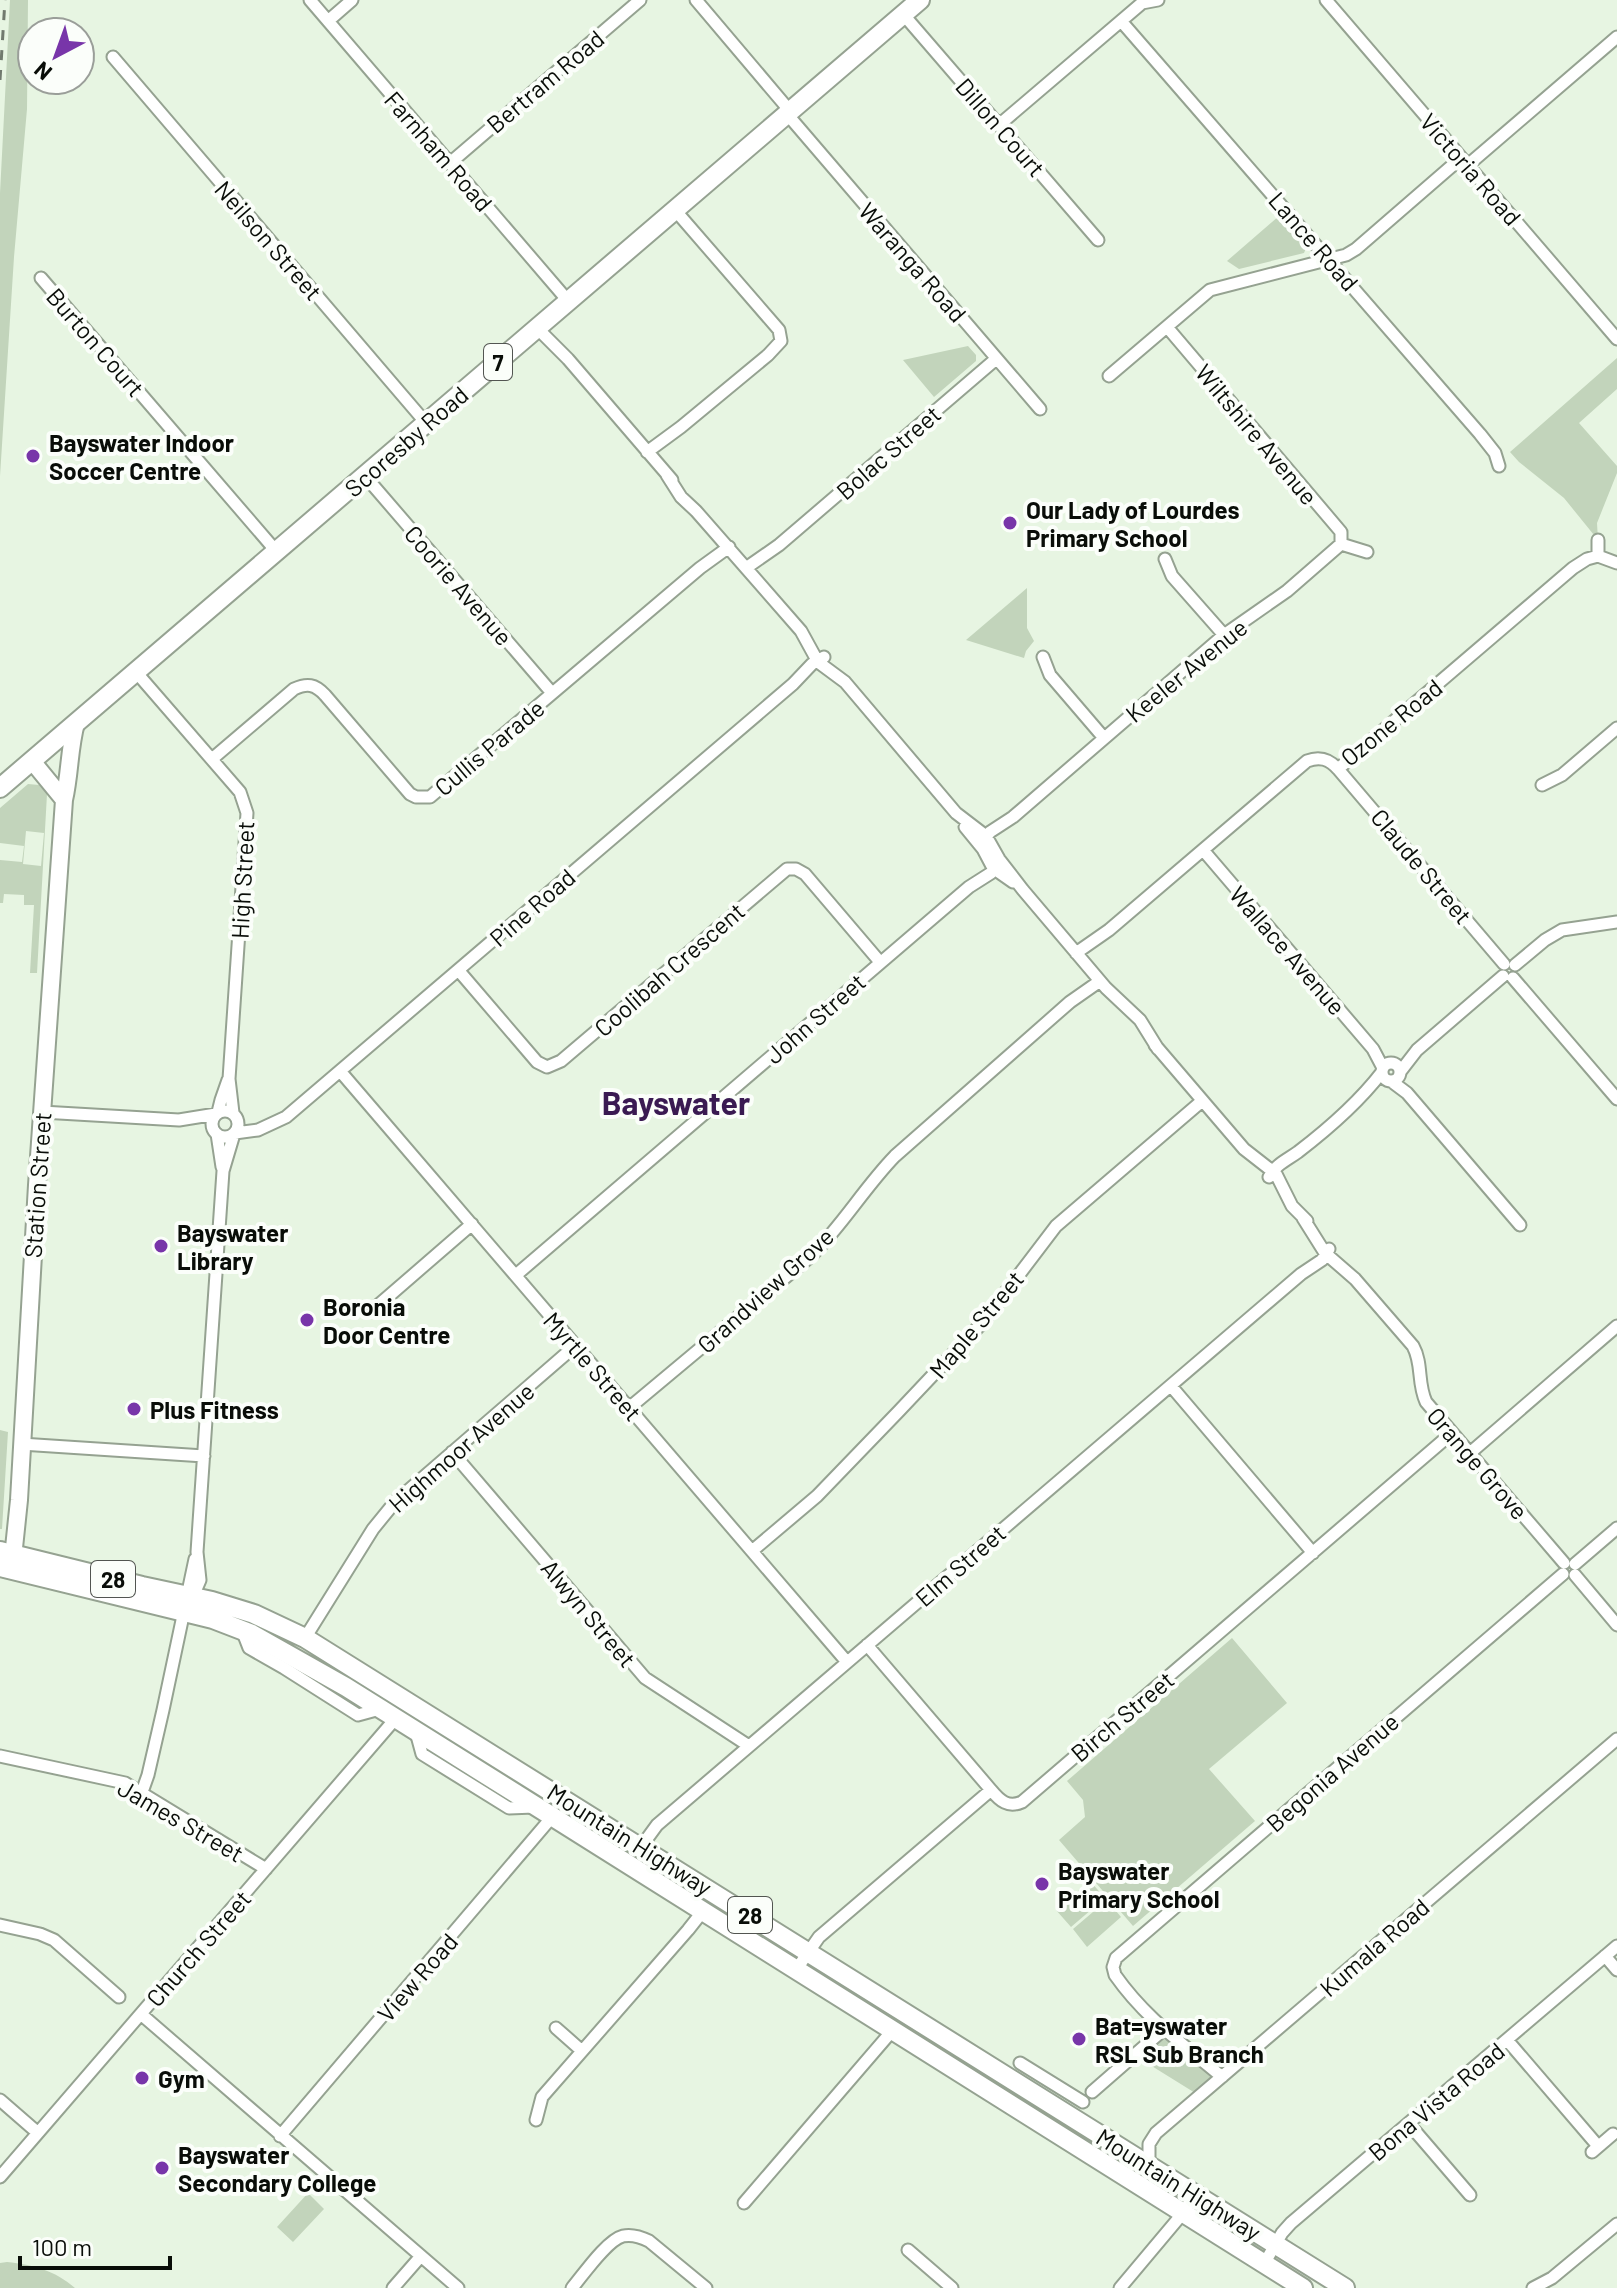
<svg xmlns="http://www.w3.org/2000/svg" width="1617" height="2288" font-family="Barlow,sans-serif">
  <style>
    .green { fill: #c2d4bb; fill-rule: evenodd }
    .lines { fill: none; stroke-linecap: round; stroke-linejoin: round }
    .minor-casing { stroke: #95a291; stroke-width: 15 }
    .secondary-casing { stroke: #95a291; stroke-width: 20 }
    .primary-casing { stroke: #95a291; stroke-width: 22 }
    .minor { stroke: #fff; stroke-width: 11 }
    .secondary { stroke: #fff; stroke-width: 16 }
    .primary { stroke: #fff; stroke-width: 18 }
    .rail { stroke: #717a6e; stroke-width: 3; stroke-dasharray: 10 10; stroke-linecap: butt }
    .poi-dot { fill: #7835a9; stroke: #fbfefa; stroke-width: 3 }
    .labels { text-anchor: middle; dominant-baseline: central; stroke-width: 8; stroke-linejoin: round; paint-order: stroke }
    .shield { fill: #fbfefa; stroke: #525551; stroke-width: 2 }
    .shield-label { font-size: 22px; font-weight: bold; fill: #090d08 }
    .street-label { font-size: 24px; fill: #090d08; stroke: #fbfefa }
    .poi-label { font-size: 24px; font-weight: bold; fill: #090d08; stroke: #fbfefa; text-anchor: start }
    .district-label { font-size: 32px; font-weight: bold; fill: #3a1a52; stroke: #fbfefa }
  </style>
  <rect width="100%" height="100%" fill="#e7f5e2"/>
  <!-- green -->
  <path class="green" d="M10,0H28L27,109L14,257L0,476V193Z
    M1279,216L1306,248L1304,253L1239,269L1227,261Z
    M968,346L976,355V361L934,397L903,360Z
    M1617,358V389L1579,423L1617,466V473L1597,523L1598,540L1564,498L1519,462L1510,452Z
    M1027,588V628L1034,641L1026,651L1024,658L966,640Z
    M28,784L39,785L47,794L37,973H30L34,905H24V895L4,894L3,903H0V860L22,862L24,846L0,843V808ZM26,831L44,833L41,866L23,864Z
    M0,1430L8,1432L2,1529H0Z
    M1232,1638L1287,1703L1209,1769L1255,1821L1133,1926L1059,1840L1085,1817L1083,1800L1067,1781Z
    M1090,1881L1105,1898L1071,1927L1056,1910Z
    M1107,1900L1121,1917L1087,1947L1073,1929Z
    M1163,2030L1222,2077L1200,2096L1134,2055Z
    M308,2193L324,2209L293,2242L277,2227Z
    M7,2262C34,2265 54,2270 75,2288H0V2263Z"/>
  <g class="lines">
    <!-- minor casing -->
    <g class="minor-casing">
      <path id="minor" d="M310,0L569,302
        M696,0L790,111
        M1326,0L1617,339
        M903,14L1098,240
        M328,21L352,0
        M1121,21L1480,434L1495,453L1499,466
        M113,57L426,423
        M787,114L1040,409
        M999,125L1142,3L1158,0
        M450,163L640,0
        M1468,165L1617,37
        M41,278L276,551
        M1167,327L1341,532V544
        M537,328L568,359L672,480
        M1109,376L1210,290L1346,255L1356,249L1461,158
        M647,452L681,427L768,355L781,341L779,330L675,210
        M667,475L681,497L696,511L801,631L818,662L845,682L956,813L986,836L999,859L1023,890L1106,988L1140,1020L1158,1049
        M365,476L552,693
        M1598,556L1617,563
        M1165,559L1172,576L1224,635
        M746,568L779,545L996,359
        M1043,657L1050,675L1104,738
        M136,672L240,792L247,813L229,1079L233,1113
        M212,759L294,689C307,683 315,684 325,695L410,794L416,797H430L700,568L729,547
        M1338,769L1504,964
        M1542,785L1562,775L1617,728
        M965,827L983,849L993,868L1013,882
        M980,845L990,832L1013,817L1224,635L1287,591L1341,544L1367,552
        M1203,850L1373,1049L1383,1068
        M1076,953L1109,930L1307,761C1320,756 1329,759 1338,769L1573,568L1587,559L1598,556V540
        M1515,965L1545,940L1562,930L1617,922
        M459,971L537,1062L547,1067L561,1061L787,869H796L805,874L880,962
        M1513,978L1617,1099
        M1155,1045L1244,1149L1276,1174L1292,1206L1307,1221
        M1382 1072a9 9 0 1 1 18 0a9 9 0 1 1-18 0Z
        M340,1071L847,1662
        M1400,1072L1417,1050L1503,976
        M1391,1081L1407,1093L1520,1225
        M212 1124a13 13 0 1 1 26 0a13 13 0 1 1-26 0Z
        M42,1112L179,1120L216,1114
        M218,1112L221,1100L228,1080
        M235,1133L258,1130L286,1117L793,684L812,664L824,657
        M217,1134L222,1167
        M1269,1177C1276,1164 1287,1160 1298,1152C1328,1129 1359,1102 1382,1072
        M1303,1218L1325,1253L1355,1279L1413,1346C1423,1364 1417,1383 1426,1402L1564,1563
        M516,1275L969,887L991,873L1000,861
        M375,1308L472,1224
        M1171,1386L1313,1553
        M629,1408L811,1256C842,1226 864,1188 895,1156L1070,1002L1100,981
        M21,1444L204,1456
        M452,1452L645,1678L749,1746
        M1470,1453L1617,1326
        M752,1551L817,1496L899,1411L983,1322L1056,1226L1202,1101
        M1575,1564L1617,1528
        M1575,1575L1617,1625
        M191,1601L200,1580L197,1552L223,1171L234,1134
        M242,1630L249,1648L284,1668L358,1715L380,1709
        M305,1638L373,1529L395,1502L575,1346
        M867,1645L991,1790
        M416,1732L422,1754L509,1808L534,1807
        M0,1756L125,1783L266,1869
        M142,1792L148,1775L163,1710L195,1559
        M638,1851L657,1825L1301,1274L1322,1260L1329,1249
        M0,1925L40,1934L54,1940L119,1997
        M1605,1956L1617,1970
        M796,1970L819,1937L991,1790C1000,1801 1008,1808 1022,1802L1452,1433
        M142,2015L458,2288
        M556,2028L582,2051
        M1507,2040L1598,2146
        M1020,2063L1083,2102
        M1222,2077C1182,2043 1146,2019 1115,1975L1113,1967L1116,1958L1563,1574
        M1092,2092L1163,2030
        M0,2100L38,2133
        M536,2120L542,2097L688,1930L703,1911
        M1409,2124L1470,2195
        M280,2136L552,1817
        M1592,2152L1613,2134
        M1149,2165V2144L1156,2133L1617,1739
        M0,2177L396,1718
        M744,2203L892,2031
        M908,2250L952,2288
        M1264,2264L1282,2233L1291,2223L1617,1946
        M393,2288L421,2256
        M572,2288C583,2275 607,2240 623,2236C632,2234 641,2237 649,2241L706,2288
        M1120,2288L1183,2213L1195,2194
        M1533,2288L1552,2278L1617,2224"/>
    </g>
    <!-- secondary casing -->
    <g class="secondary-casing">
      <path id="secondary" d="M32,761L64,800
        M12,1567L19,1500L37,1185L64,800C70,774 69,749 76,723"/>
    </g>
    <!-- primary casing -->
    <g class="primary-casing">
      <path id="primary" d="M0,788L920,0
        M0,1551L142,1586L212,1601L254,1614L305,1638L1345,2288
        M0,1567L213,1619L252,1634L346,1687L1303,2288"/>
    </g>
    <!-- minor -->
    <use href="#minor" class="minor"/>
    <!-- secondary -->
    <use href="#secondary" class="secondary"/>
    <!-- primary -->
    <use href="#primary" class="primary"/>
    <!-- rail -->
    <path class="rail" d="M0,80L5,0"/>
  </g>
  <!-- markers -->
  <g class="poi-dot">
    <circle cx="33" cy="456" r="8"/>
    <circle cx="1010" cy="523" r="8"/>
    <circle cx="161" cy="1246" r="8"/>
    <circle cx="307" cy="1320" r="8"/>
    <circle cx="134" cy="1409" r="8"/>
    <circle cx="1042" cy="1884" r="8"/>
    <circle cx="1079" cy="2039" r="8"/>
    <circle cx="142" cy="2078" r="8"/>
    <circle cx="162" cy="2168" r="8"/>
  </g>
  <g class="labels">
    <!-- shield labels -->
    <g class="shield">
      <rect x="484" y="344" width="28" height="36" rx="6"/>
      <rect x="91" y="1561" width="44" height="36" rx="6"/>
      <rect x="728" y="1897" width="44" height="36" rx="6"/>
    </g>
    <g class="shield-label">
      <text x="498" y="362">7</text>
      <text x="113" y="1579">28</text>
      <text x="750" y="1915">28</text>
    </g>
    <!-- street labels -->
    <g class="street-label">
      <text transform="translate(545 81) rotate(-40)">Bertram Road</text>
      <text transform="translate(1001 127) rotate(49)">Dillon Court</text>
      <text transform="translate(439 151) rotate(49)">Farnham Road</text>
      <text transform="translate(1471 169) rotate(49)">Victoria Road</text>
      <text transform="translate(269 240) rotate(49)">Neilson Street</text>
      <text transform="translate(1314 241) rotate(49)">Lance Road</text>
      <text transform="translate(913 262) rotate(49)">Waranga Road</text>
      <text transform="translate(96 342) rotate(49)">Burton Court</text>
      <text transform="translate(1257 434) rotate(50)">Wiltshire Avenue</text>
      <text transform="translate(406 441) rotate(-41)">Scoresby Road</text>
      <text transform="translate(888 452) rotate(-41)">Bolac Street</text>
      <text transform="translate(459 585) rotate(49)">Coorie Avenue</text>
      <text transform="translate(1186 670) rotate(-39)">Keeler Avenue</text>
      <text transform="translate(1391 722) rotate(-39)">Ozone Road</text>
      <text transform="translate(489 747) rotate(-40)">Cullis Parade</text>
      <text transform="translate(1422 866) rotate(50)">Claude Street</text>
      <text transform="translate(242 880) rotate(-87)">High Street</text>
      <text transform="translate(532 907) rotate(-41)">Pine Road</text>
      <text transform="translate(1288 950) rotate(49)">Wallace Avenue</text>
      <text transform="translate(669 969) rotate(-41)">Coolibah Crescent</text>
      <text transform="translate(815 1018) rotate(-41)">John Street</text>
      <text transform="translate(37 1185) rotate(-86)">Station Street</text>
      <text transform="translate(765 1290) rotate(-42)">Grandview Grove</text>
      <text transform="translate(976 1324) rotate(-50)">Maple Street</text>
      <text transform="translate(593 1366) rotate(49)">Myrtle Street</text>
      <text transform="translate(461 1447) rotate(-41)">Highmoor Avenue</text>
      <text transform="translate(1478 1463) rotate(49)">Orange Grove</text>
      <text transform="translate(960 1565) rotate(-41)">Elm Street</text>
      <text transform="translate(589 1613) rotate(50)">Alwyn Street</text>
      <text transform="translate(1122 1716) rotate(-40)">Birch Street</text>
      <text transform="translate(1332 1772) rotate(-41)">Begonia Avenue</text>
      <text transform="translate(181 1820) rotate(30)">James Street</text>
      <text transform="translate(630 1839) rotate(32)">Mountain Highway</text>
      <text transform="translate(1374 1947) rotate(-41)">Kumala Road</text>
      <text transform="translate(198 1948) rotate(-49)">Church Street</text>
      <text transform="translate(417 1977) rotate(-49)">View Road</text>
      <text transform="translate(1436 2101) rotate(-40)">Bona Vista Road</text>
      <text transform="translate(1179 2184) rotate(32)">Mountain Highway</text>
    </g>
    <!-- poi labels -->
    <g class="poi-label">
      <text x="49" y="442">Bayswater Indoor<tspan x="49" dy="28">Soccer Centre</tspan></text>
      <text x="1026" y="509">Our Lady of Lourdes<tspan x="1026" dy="28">Primary School</tspan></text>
      <text x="177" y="1232">Bayswater<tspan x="177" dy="28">Library</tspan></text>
      <text x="323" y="1306">Boronia<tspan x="323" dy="28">Door Centre</tspan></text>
      <text x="150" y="1409">Plus Fitness</text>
      <text x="1058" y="1870">Bayswater<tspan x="1058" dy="28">Primary School</tspan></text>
      <text x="1095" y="2025">Bat=yswater<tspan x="1095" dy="28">RSL Sub Branch</tspan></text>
      <text x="158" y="2078">Gym</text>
      <text x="178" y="2154">Bayswater<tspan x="178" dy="28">Secondary College</tspan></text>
    </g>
    <!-- district labels -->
    <g class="district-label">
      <text x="676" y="1102">Bayswater</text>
    </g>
  </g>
  <!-- north arrow -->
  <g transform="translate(56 56) rotate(221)"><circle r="38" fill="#fbfefa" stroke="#9a9e99" stroke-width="2"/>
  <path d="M0-6L14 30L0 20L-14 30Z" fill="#7835a9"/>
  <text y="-12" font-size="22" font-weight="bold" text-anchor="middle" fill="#090d08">N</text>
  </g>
  <!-- scale -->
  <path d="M20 2256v12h150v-12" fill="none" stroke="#090d08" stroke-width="4"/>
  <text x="32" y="2256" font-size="24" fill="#090d08" stroke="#fbfefa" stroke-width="6" paint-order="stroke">100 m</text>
</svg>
